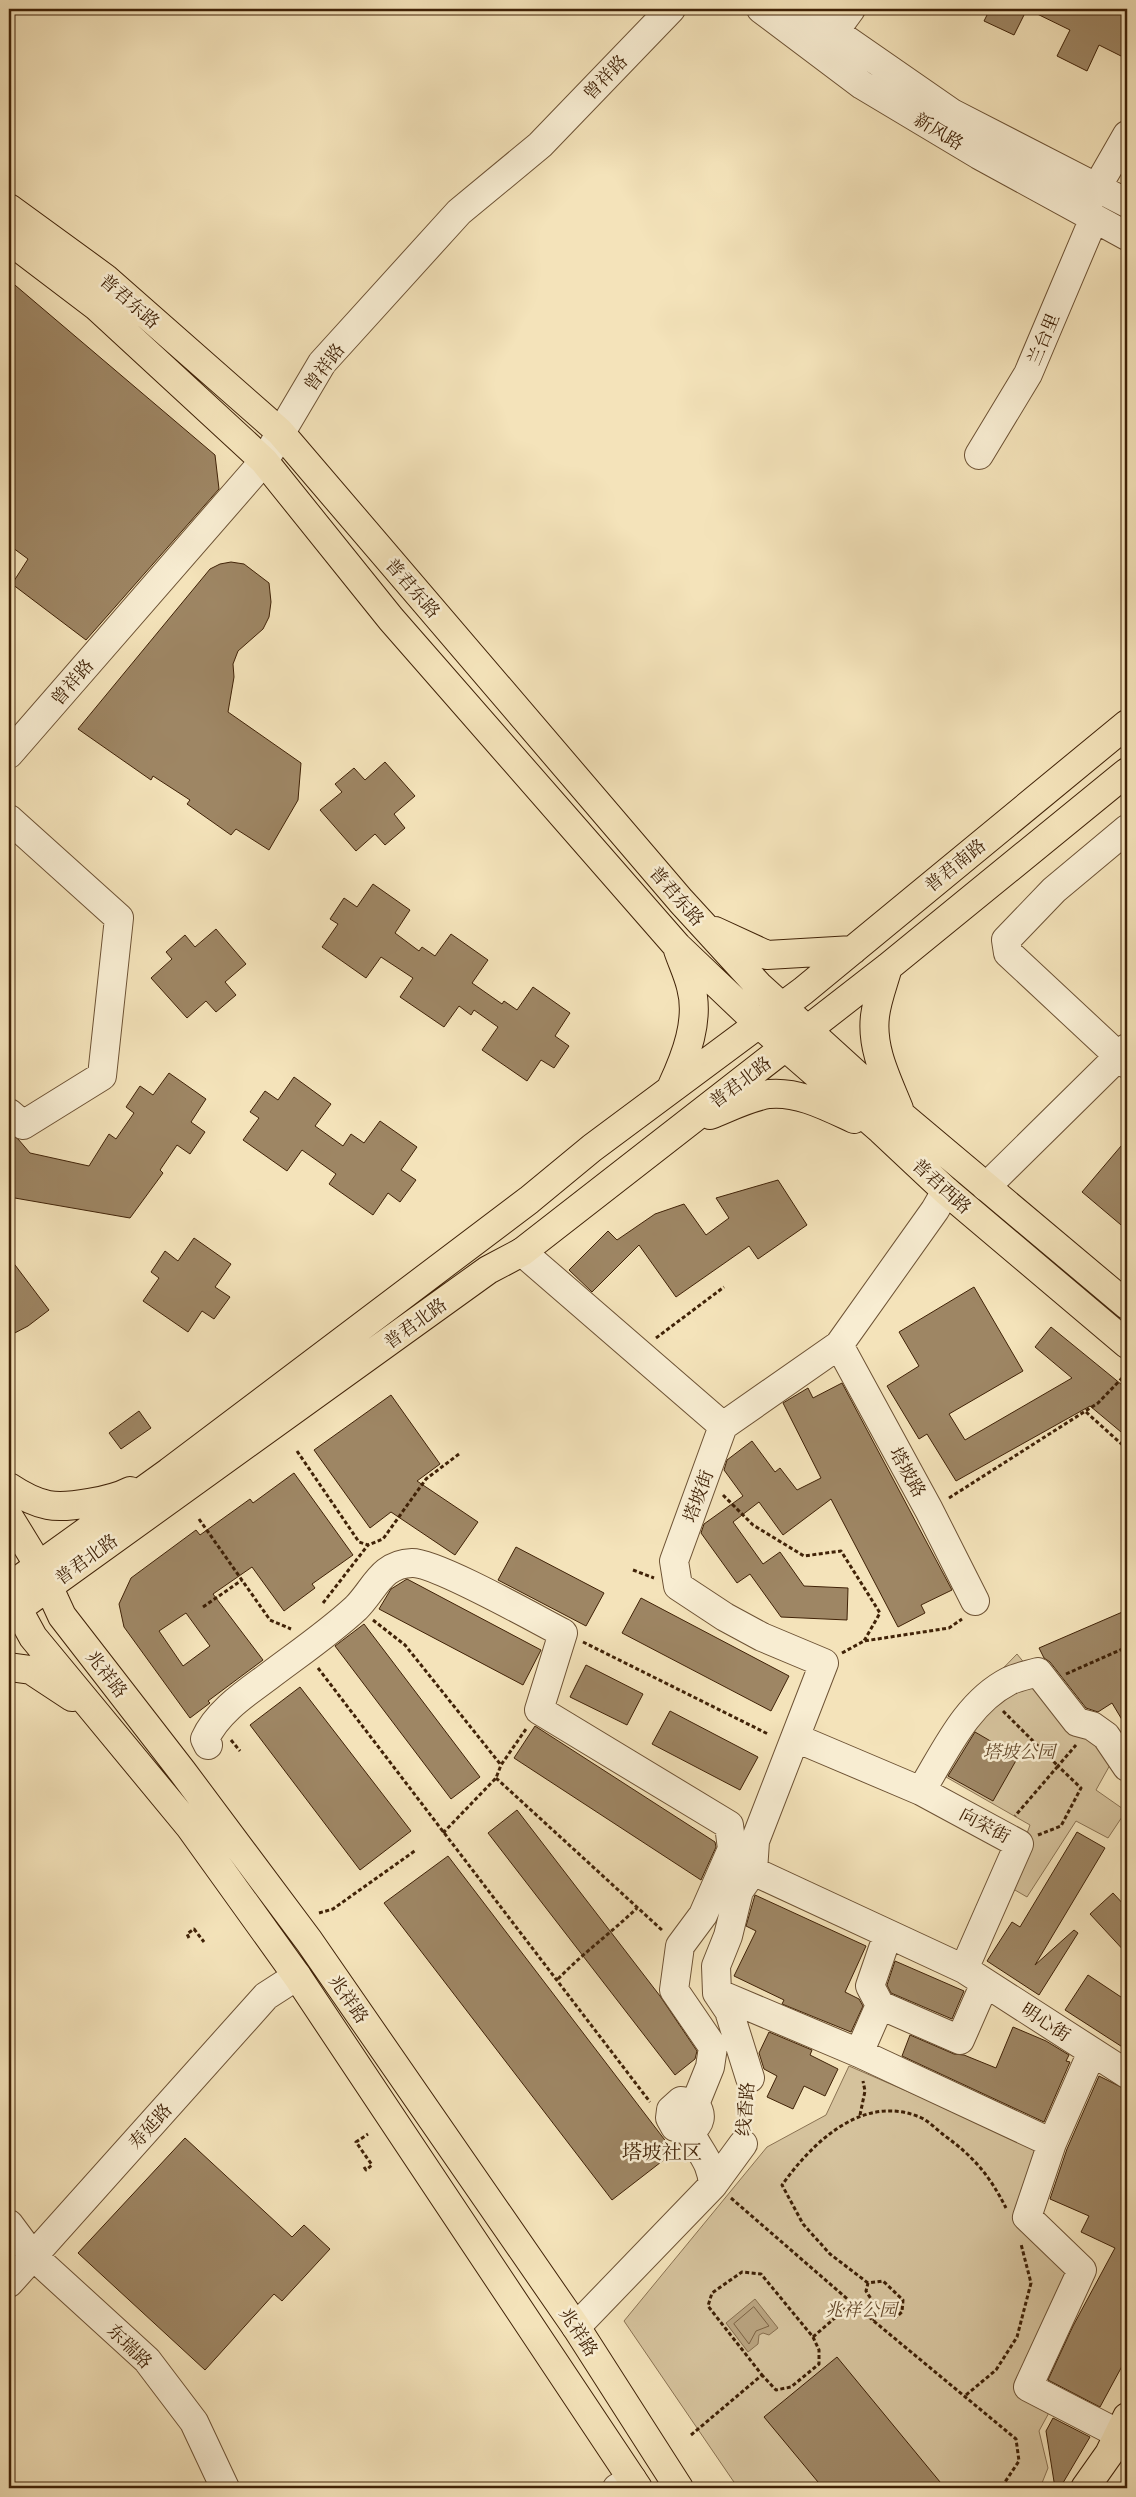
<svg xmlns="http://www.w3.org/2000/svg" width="1136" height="2497" font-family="'Gentium Book Plus','Noto Serif SC',serif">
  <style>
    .green { fill: #d5c29c; stroke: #8a7252 }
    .water { fill: #b7a17d; stroke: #876e4e }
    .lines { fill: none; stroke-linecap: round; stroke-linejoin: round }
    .shore { stroke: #7c6242; stroke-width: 1 }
    .building { fill: #9e8664; stroke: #402207; fill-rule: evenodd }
    .minor-casing { stroke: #6d5234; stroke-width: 30 }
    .major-casing { stroke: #402207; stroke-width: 30 }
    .path { stroke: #402207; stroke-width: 3; stroke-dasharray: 4 2.5; stroke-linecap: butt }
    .minor { stroke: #f8edd2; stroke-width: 28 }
    .major { stroke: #f4e3ba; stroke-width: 28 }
    .labels { text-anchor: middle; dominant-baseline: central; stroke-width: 5; stroke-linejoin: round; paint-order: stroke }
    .street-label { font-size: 18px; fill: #402207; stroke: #f8edd2 }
    .park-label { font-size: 18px; font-style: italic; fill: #654a2c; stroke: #f8edd2 }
    .quarter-label { font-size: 20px; fill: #402207; stroke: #f8edd2 }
  </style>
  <rect width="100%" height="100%" fill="#f4e3ba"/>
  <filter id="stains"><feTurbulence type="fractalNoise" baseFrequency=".004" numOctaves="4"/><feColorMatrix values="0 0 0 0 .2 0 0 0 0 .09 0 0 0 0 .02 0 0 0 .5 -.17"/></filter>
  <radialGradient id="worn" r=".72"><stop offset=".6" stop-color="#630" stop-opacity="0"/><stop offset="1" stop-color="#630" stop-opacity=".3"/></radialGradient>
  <!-- green -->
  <path class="green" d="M1017,1654L1080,1732L1115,1756L1096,1790L1126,1811L1108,1838L1076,1821L1027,1897L1008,1886L1030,1825L939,1773L976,1696Z
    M849,2066L1040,2149L1016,2219L1071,2271L1018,2389L1051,2409L1039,2431L1048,2468L1042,2483L1049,2488H738L624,2321L767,2147L826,2115Z"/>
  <!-- water -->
  <path class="water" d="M755,2299L778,2328L769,2335L763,2333L759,2335L758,2344L748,2352L726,2323Z"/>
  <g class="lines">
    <!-- shore -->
    <path class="shore" d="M754,2307L769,2326L756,2331L749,2344L734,2324Z"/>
  </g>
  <!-- building -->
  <path class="building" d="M990,9H1127V59L1099,45L1087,71L1057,56L1070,30L1027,9L1014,35L984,21Z
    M9,280L215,455L219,489L86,640L12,584L28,559L9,545Z
    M231,562L244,564L269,583L271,602L269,617L263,629L238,651L233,664L234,677L228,712L301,763L298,800L269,850L236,829L231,835L187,804L190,800L153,776L151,780L78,729L210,569L220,564Z
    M385,762L415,796L394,814L405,828L385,845L375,834L356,851L320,810L342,792L335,784L354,768L365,780Z
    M373,884L410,910L395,933L419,951L422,947L435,956L451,934L488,960L472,983L502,1004L504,1001L517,1010L533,987L570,1013L555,1036L569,1046L554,1068L541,1060L527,1081L482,1050L498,1027L474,1010L471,1015L459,1006L444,1027L400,997L413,978L381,957L366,978L322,947L338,924L330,919L344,898L357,907Z
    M216,929L246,964L225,982L236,995L216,1012L206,1001L187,1018L151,978L172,959L166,952L185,935L195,947Z
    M169,1073L206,1099L191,1122L205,1132L190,1154L177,1145L160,1170L163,1173L130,1218L9,1197V1133L18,1139L30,1153L89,1166L109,1134L116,1139L134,1113L126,1107L140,1086L153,1095Z
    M294,1077L331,1104L315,1126L343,1146L351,1134L364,1143L380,1121L417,1147L401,1170L416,1180L400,1202L388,1193L373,1215L329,1184L336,1174L302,1150L287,1171L243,1140L259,1118L250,1112L265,1091L278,1100Z
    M1127,1139V1230L1082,1192Z
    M778,1180L807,1225L758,1259L749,1246L676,1297L639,1245L592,1292L569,1270L608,1231L617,1240L655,1214L684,1204L706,1235L729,1218L716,1198Z
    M194,1238L231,1264L215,1287L230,1297L214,1319L202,1311L188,1332L143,1301L159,1278L151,1272L165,1251L178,1261Z
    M9,1257L49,1310L28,1326L9,1336Z
    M974,1287L1023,1371L949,1414L965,1440L1072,1378L1035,1347L1051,1327L1127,1389V1437L1090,1406L956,1481L927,1434L919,1439L887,1386L919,1366L899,1332Z
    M842,1383L952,1590L921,1605L925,1613L898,1627L831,1499L783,1535L759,1502L733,1522L763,1564L780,1552L804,1586L848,1588L847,1620L781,1617L750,1574L737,1583L701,1533L704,1524L743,1496L724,1470L727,1460L752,1441L775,1472L780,1468L797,1490L821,1478L783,1403L808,1388L813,1398Z
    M391,1395L440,1464L417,1481L478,1522L455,1555L391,1512L370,1528L314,1450Z
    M139,1411L151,1428L121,1449L109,1433Z
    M294,1473L353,1555L312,1584L315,1588L284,1611L252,1567L213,1594L263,1660L208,1701L210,1703L190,1718L124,1627L119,1604L131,1578L196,1530L200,1535L250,1499L253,1503ZM186,1613L210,1646L183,1666L159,1631Z
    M516,1547L604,1593L586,1626L498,1580Z
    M407,1579L541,1650L523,1685L379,1609L391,1589Z
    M641,1598L789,1676L771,1711L622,1633Z
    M1127,1610V1728L1112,1703L1098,1712L1086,1708L1050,1662L1044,1658L1039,1648Z
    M364,1624L480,1777L451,1799L335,1646Z
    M586,1665L643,1694L627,1725L570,1697Z
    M300,1687L411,1831L360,1870L250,1725Z
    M670,1711L758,1757L740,1790L652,1744Z
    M535,1726L715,1842L716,1847L701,1880L514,1758Z
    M975,1732L1018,1757L993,1801L948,1776Z
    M517,1810L660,1996L697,2051L695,2059L675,2075L488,1833Z
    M1077,1832L1105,1848L1035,1965L1074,1930L1078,1933L1039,1995L987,1961L1012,1922L1020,1927Z
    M448,1856L674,2152L612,2200L384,1903Z
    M1113,1893L1127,1908V1954L1090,1914Z
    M755,1895L866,1946L845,1992L859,1999L863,2006L851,2032L782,2004L784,2000L734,1976L756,1931L746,1926Z
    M895,1961L964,1991L952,2019L891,1993L887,1985Z
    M1088,1975L1127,2001V2050L1065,2010Z
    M1013,2027L1046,2041L1069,2055L1066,2061L1070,2062L1044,2122L902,2056L910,2035L954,2054L964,2055L996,2068Z
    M769,2032L812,2050L810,2055L838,2069L825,2096L804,2086L793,2109L767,2097L777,2076L764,2069L759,2053Z
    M1099,2076L1127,2090V2357L1100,2407L1048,2380L1073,2326L1115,2248L1081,2232L1089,2216L1050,2199L1067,2149Z
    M185,2138L292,2237L304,2225L330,2249L282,2301L274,2294L205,2370L78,2253Z
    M837,2357L945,2488H823L764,2417Z
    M1053,2418L1090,2437L1060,2488H1055L1046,2431Z"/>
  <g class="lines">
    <!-- minor casing -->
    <g class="minor-casing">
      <path id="minor" d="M761,9L862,85L979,155L1127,236
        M802,9L952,113L1127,203
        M824,46L851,9
        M1088,203L1127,135
        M979,455L1028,374L1094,218
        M9,754L264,461L322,363L459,212L540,145L671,9
        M9,819L119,918L102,1076L23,1125L9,1113
        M1127,829L1054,890L1006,940L1008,953L1127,1064
        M986,1187L1127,1048
        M522,1252L723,1426L674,1561L678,1586L725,1617L762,1637L824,1663L755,1841L753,1871
        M839,1345L929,1510L975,1601
        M723,1426L839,1345L935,1210L946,1191
        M796,1738L921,1791L1019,1844L964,1969
        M208,1745L205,1739C217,1712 246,1693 269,1676C298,1654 329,1633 356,1608C375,1589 381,1564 412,1563C435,1562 536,1619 563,1633L539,1710L729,1825L732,1849L703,1915L680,1946L674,1990L713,2047L710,2067L695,2104
        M921,1791C945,1752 966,1703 1009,1681C1017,1677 1028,1675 1038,1672L1077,1722L1092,1726L1106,1736L1127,1767
        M753,1871L964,1969L1127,2074
        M717,1993L859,2053L1052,2143L1027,2217L1082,2270L1028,2387L1119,2434
        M880,2005L870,1986L888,1934
        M859,2053L880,2005L960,2040L985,1983
        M750,2078L729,2011L717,1993L716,1966L728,1936L739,1891L753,1871
        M690,2131L675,2127L670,2118L671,2110L681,2101L695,2104C703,2115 701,2124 690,2131C699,2153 711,2159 713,2185
        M1052,2143L1092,2052
        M9,2224L32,2255L147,2360L194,2422L225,2488
        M9,2283L266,1996L297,1976
        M576,2327L713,2185L743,2144
        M617,2488L632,2479"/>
    </g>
    <!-- major casing -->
    <g class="major-casing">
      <path id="major" d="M9,208L105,278L280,432L681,901L758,985L901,1115L1127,1305
        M9,240L96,306L264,461L391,619L677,946L759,1024L881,1130L946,1191L1127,1344
        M715,931L767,955L853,950
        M888,967C884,982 877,999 875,1016C871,1049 887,1079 899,1109
        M672,1086C686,1056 700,1020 691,987C688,974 682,962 678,950
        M710,1115C728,1108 749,1097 769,1094C798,1091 828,1107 854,1119
        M9,1487C21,1495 33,1502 48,1505C67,1509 113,1500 130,1491
        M9,1517L39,1566L62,1616L182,1771L309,1941L576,2327L679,2488
        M9,1587L169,1472L529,1200L592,1148L803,991L1127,724
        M9,1593L33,1637L190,1827L297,1976L638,2488
        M9,1615L488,1270L522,1252L888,967L1127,772
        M9,1667L31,1670L72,1697
        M1085,2488L1109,2454L1127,2417"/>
    </g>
    <!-- path -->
    <path class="path" d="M656,1338L724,1287
      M1086,1412L1127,1449
      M297,1451L359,1542L368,1545L383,1539L426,1479L459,1454
      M723,1495L753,1525L804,1556L841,1551L880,1613L864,1641
      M949,1498L1098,1403L1127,1373
      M199,1519L270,1620L291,1629
      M633,1570L654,1578
      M323,1603L368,1545
      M203,1607L242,1580
      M373,1620L405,1645L501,1765
      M583,1642L768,1734
      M842,1653L864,1641L949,1628L962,1619
      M318,1668L650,2102
      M1066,1674L1127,1647
      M1003,1711L1058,1766L1015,1816
      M231,1740L240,1751
      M496,1778L663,1931
      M443,1833L496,1778L501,1765L526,1729
      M1038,1835L1061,1826L1081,1788L1058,1766L1076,1745
      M319,1913L333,1909L416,1850
      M189,1938L187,1934L194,1929L204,1942
      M558,1979C583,1953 611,1933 637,1908
      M860,2115L865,2091L863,2081
      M745,2121L748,2100
      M364,2167L366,2170L372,2165L356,2142L368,2134
      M731,2198L852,2303L1016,2439L1019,2461L1003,2485L1004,2488
      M868,2283L830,2254L803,2224L782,2185C812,2143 861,2095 917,2116C927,2119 937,2130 945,2136C974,2157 990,2176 1006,2208
      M873,2321L883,2311L873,2302L866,2291L868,2283L883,2281L903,2300L902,2312L895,2318L883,2311
      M813,2337L852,2303
      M966,2395L996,2370L1017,2337L1031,2283L1021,2244
      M691,2435L762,2375L708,2306L712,2293L742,2272L761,2274L813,2337L819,2350V2364L791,2387L776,2390L762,2375"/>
    <!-- minor -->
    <use href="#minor" class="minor"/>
    <!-- major -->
    <use href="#major" class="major"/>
  </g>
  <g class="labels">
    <!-- street labels -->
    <g class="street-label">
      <text transform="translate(605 77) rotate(-46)">曾祥路</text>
      <text transform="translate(939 131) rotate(31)">新风路</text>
      <text transform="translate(130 301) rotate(41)">普君东路</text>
      <text transform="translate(1043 339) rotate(-67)">兰台里</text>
      <text transform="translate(324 367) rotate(-53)">曾祥路</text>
      <text transform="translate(413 588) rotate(49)">普君东路</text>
      <text transform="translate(72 682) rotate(-49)">曾祥路</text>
      <text transform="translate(955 865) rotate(-39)">普君南路</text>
      <text transform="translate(677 896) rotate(49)">普君东路</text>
      <text transform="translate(740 1082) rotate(-37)">普君北路</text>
      <text transform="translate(942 1186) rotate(42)">普君西路</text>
      <text transform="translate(415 1323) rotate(-36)">普君北路</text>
      <text transform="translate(908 1472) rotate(61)">塔坡路</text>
      <text transform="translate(698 1496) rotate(-70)">塔坡街</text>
      <text transform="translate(86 1559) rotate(-36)">普君北路</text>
      <text transform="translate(107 1674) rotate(52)">兆祥路</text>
      <text transform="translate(985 1825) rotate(28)">向荣街</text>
      <text transform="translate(349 1999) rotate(55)">兆祥路</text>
      <text transform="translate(1046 2022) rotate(33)">明心街</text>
      <text transform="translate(745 2109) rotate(-85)">线香路</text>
      <text transform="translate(150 2126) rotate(-48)">寿延路</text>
      <text transform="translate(579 2332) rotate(57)">兆祥路</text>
      <text transform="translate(130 2346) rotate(45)">东瑞路</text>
    </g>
    <!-- park labels -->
    <g class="park-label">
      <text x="1019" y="1751">塔坡公园</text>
      <text x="861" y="2309">兆祥公园</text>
    </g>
    <!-- quarter labels -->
    <g class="quarter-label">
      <text x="662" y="2151">塔坡社区</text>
    </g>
  </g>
  <!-- margin -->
  <rect width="1136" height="2497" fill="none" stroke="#f4e3ba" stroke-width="30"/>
  <rect x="10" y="10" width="1116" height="2477" fill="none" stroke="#402207" stroke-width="2.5"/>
  <rect x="15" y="15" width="1106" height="2467" fill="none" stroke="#402207"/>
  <rect width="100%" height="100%" filter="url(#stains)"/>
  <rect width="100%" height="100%" fill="url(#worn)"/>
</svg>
